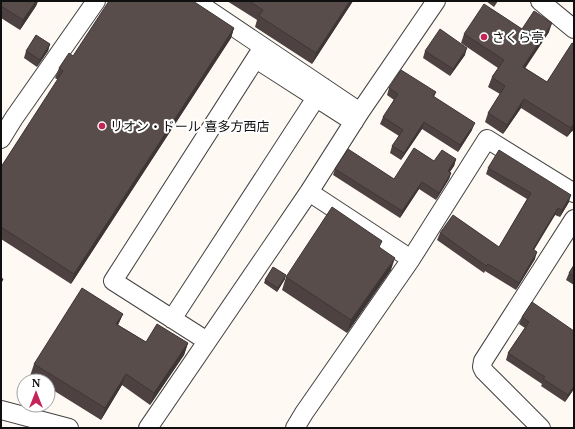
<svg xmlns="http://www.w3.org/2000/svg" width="575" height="429" font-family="'Noto Serif','Noto Sans JP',serif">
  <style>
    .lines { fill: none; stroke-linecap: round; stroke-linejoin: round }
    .minor-casing { stroke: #434343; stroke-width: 20 }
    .minor { stroke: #fff; stroke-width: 18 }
    .wall { fill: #4d4241 }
    .shaded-wall { fill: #3e3635 }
    .building { fill: #594d4c; stroke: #3e3635 }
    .poi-dot { fill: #c42458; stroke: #fff; stroke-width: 1.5 }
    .labels { text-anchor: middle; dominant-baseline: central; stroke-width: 4; stroke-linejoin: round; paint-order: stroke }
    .poi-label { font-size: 13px; fill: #101010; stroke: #fff; text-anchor: start }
  </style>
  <rect width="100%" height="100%" fill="#fff9f3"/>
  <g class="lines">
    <!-- minor casing -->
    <g class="minor-casing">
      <path id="minor" d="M195,1L360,112
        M540,1L574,29
        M256,59L354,122
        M1,139L14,118L96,1
        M309,192L411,259
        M172,319L323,87
        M207,341L113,281L263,47
        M1,410L69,428
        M148,428L309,192L360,112L436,1
        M295,428L304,413L411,259L487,139L574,193
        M541,428L484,371L482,367L483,361L574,219"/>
    </g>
    <!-- minor -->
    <use href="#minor" class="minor"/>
  </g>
  <!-- wall -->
  <path class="wall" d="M1,1H38L36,6L20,30L1,18Z
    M227,1H353L312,64L255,27L257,20Z
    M486,1H498L494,7Z
    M234,28L231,38L71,284L1,239V167L58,80L55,78L59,68L73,56Z
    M549,32L525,68L547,82L574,44V132L572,131L567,137L521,108L503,134L485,122L488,113L500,94L488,87L492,77L498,68L461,43L464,34Z
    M50,44L48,51L37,67L24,58L26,51Z
    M425,51L465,55L450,76L423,58Z
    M389,88L436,92L434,97L472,130L458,152L422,129L401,160L390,153L392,146L399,136L380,124L383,117L394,100L387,95Z
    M456,159L454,166L450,172L451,173L449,179L436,200L419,189L400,218L333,175L335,169L394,179L434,161Z
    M488,168L569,202L560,217L555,215L534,250L535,259L516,290L485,271L484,273L437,240L440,233L499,247L527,199L486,174Z
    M380,247L391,270L347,333L282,290L286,277Z
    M574,265V285L566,280L569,273Z
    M285,279L277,292L264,283L265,280Z
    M532,302L574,389L565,402L541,386L542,384L506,360L508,353L525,328L519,324L522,317Z
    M123,314L118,325L146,342L188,343L184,355L150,405L122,385L101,420L48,387V381H39L30,376L34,364Z"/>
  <!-- shaded-wall -->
  <path class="shaded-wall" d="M36,1H38L36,6L20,30L23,20Z
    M350,1H353L312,64L316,53Z
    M552,23L549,32L520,76L523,67Z
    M234,28L231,38L71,284L74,274Z
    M50,44L48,51L37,67L40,60Z
    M467,48L465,55L450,76L453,69Z
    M524,99L521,108L503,134L507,125Z
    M424,122L422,129L401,160L404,153Z
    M475,123L472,130L458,152L460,145Z
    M574,123L572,131L567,137L571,128Z
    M456,159L454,166L446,177L448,171Z
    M451,173L449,179L436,200L439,193Z
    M422,182L419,189L400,218L402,211Z
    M571,195L569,202L560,217L562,210Z
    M558,208L555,215L530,256L533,249Z
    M537,252L535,259L516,290L519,283Z
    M395,258L391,270L347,333L351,320Z
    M286,275L285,279L277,292L278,288Z
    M123,314L118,325L116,324Z
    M188,343L184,355L150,405L154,393Z
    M126,374L122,385L101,420L105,408Z
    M574,386V389L565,402L568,395Z"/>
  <!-- building -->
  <path class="building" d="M1,1H36L23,20L1,6Z
    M109,1H193L234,28L74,274L1,227V167L63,71L59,68L69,53L73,56Z
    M249,1H350L316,53L259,16L263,10Z
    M484,4L522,29L534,11L552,23L523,67L547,82L572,43L574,44V123L571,128L524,99L507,125L488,113L505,86L492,77L504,60L464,34Z
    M440,29L467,48L453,69L425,51Z
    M36,35L50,44L40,60L26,51Z
    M401,70L436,92L433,96L475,123L460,145L424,122L404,153L392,146L403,130L383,117L398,94L389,88Z
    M414,148L434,161L442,150L456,159L448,171L451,173L439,193L422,182L402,211L335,169L348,149L394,179Z
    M499,150L571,195L562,210L558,208L533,249L537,252L519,283L488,264L486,266L440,233L453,215L499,247L531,193L488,168Z
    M332,207L382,241L379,247L395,258L351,320L286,277Z
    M574,265V276L569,273Z
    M273,267L286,275L278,288L265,280Z
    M1,278L3,279L1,283Z
    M82,288L123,314L116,324L146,342L157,324L188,343L154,393L126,374L105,408L34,364Z
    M532,302L574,331V386L568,395L543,379L545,377L508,353L529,322L522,317Z"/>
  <!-- markers -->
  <g class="poi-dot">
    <circle cx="484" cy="37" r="4"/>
    <circle cx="102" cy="126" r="4"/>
  </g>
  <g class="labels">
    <!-- poi labels -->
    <g class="poi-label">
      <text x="492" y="37">さくら亭</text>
      <text x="110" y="126">リオン・ドール 喜多方西店</text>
    </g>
  </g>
  <!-- border -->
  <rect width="575" height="429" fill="none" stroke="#101010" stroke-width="4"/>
  <!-- north arrow -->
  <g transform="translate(36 393)"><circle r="19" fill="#ffffff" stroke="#9f9f9f"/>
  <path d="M0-3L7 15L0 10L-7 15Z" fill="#c42458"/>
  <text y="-6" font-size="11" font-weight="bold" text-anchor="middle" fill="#101010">N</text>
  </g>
</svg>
